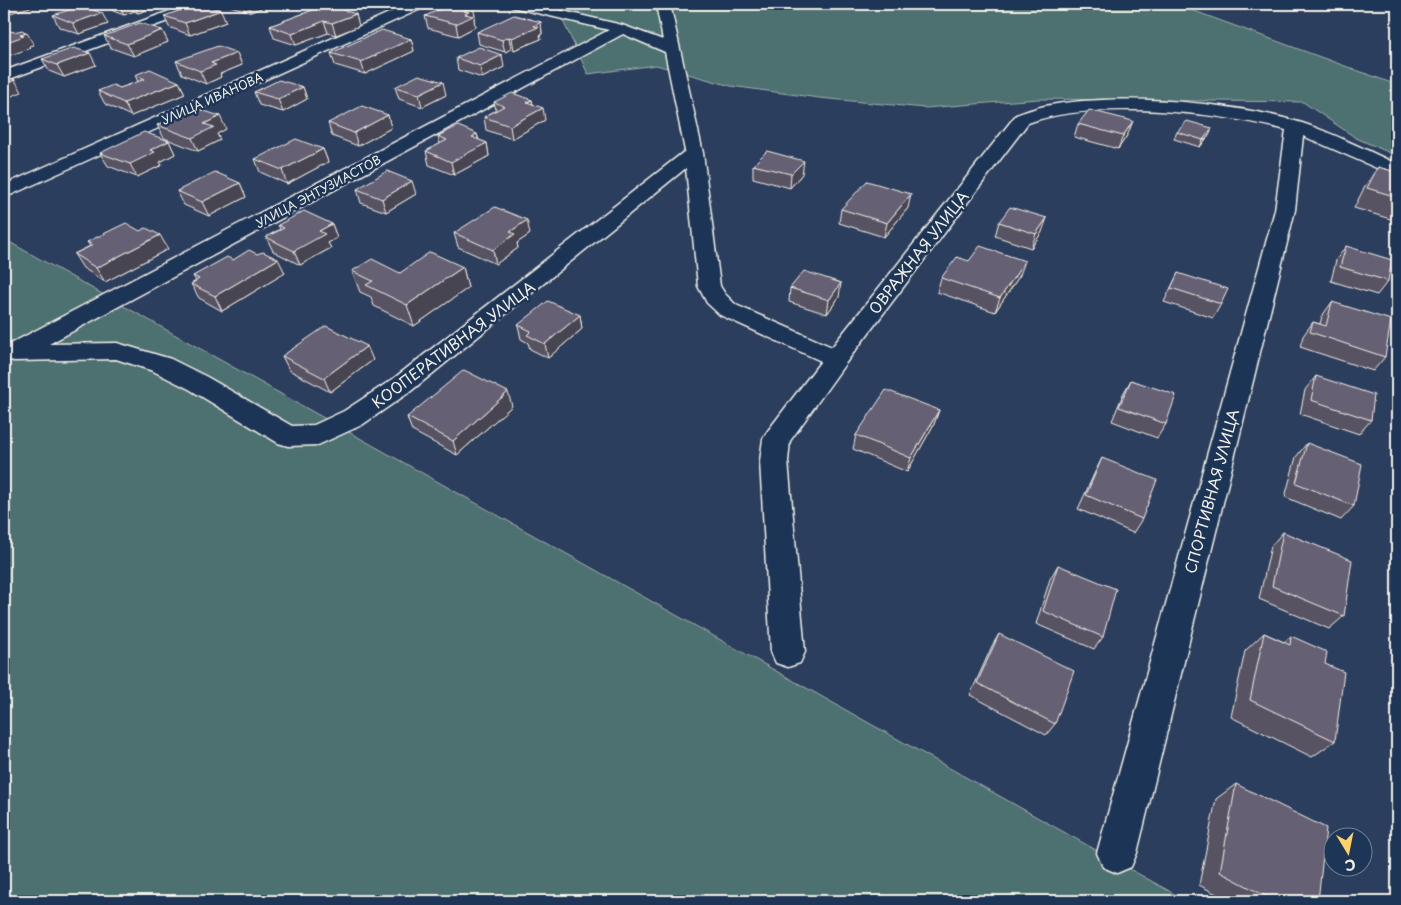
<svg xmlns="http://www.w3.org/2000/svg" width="1401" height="905" font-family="'Playpen Sans',sans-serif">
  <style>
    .green { fill: #4d7071; stroke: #a0b0ac }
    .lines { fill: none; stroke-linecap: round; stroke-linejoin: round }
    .minor-casing { stroke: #f4f1e8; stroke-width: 3 }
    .minor { fill: #1d3557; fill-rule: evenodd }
    .wall { fill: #585364; stroke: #f4f1e8 }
    .shaded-wall { fill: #474451; stroke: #f4f1e8 }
    .building { fill: #666174; stroke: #f4f1e8 }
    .labels { text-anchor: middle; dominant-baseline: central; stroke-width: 5; stroke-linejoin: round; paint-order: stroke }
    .far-street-label { font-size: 12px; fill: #f4f1e8; stroke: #1d3557 }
    .street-label { font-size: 15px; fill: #f4f1e8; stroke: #1d3557 }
  </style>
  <rect width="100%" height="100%" fill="#2c3e5d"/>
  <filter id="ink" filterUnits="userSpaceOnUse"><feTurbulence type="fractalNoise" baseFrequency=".02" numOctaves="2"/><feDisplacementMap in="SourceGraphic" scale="10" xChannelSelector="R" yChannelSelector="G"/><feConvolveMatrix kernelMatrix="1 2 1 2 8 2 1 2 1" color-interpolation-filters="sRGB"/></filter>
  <g filter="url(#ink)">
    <!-- green -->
    <path class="green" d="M502,4H1175L1397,85V156L1356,138L1303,102L1038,99L925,108L819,98L731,86L656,65L588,74L562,19Z
      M4,239L1187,901H4Z"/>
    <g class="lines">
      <!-- minor casing -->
      <g class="minor-casing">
        <path id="minor" d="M189,4H208L206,7L4,81V71Z
          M409,4H427L425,7L4,198V185Z
          M510,4H533L622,25L663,40L656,4H670L703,153L720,286L725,294L736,305L832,347L1016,115C1025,112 1035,108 1045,106C1116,92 1234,102 1302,123C1335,134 1366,150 1397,164V177L1303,136L1295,210L1137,853L1131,867L1117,873L1103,867L1097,853L1275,210L1286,130C1218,112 1094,99 1028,123L845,364L790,441L788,461L805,652L800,663L788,667L776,663L771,652L760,461L763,439L767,432L821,361L720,315L707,303L698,286L686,168L411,391L362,425L318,445L288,446L278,443L189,389L153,371L116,359L14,361L5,359L4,350L8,345L609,30L512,7ZM623,34L665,52L685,151L393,379L344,411L314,425L292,426L207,377L171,359L117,343L49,344Z"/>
      </g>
      <!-- minor -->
      <use href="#minor" class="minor"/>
    </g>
    <!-- wall -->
    <path class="wall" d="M109,4H164L138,13L134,11L124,15L113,11Z
      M229,4H271L251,12L230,6Z
      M326,5L359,26L336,35L328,33L296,45L274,38L270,26Z
      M53,15L108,24L79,34L59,27Z
      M475,15L474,19L475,27L458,36L428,28L425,16Z
      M164,16L226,22L190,35L169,27Z
      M541,22L542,34L540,35L541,39L514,50L511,49L505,52L479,44L477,32Z
      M162,30L168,42L134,56L111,48L104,36Z
      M411,39L414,51L365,74L335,65L331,53Z
      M237,53L242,65L220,74L221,77L206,84L182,74L176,61Z
      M456,58L504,67L482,78L458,70Z
      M42,59L96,65L64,77L49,71Z
      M135,75L179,82L185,94L131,116L105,104L98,91L120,88L138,82Z
      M303,87L307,99L283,112L259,105L254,92Z
      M395,87L446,95L422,107L399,99Z
      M532,100L533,104L545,120L512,139L486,130L484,117L496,110L494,102Z
      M388,115L391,128L358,146L332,136L328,123Z
      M1078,124L1128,134L1118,149L1074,137Z
      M157,125L226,129L217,134L220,140L198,151L164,138Z
      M1177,132L1209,135L1200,147L1174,139Z
      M477,134L479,140L487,143L489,156L454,175L429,165L426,151L440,144L438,136Z
      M169,141L175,154L160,162L162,165L137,177L108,166L100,153Z
      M323,149L328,162L287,184L260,172L255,159Z
      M753,165L802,174L790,188L753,178Z
      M1378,167L1394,172L1397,168V221L1354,208L1365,186Z
      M240,183L246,197L209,216L184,205L177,191Z
      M357,189L416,194L386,212L361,203Z
      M908,208L884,237L839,223L841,209Z
      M999,222L1042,232L1031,248L995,236Z
      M332,224L337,238L328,243L331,248L300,265L273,251L266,237L280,229L278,225Z
      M454,233L530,234L517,243L518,248L496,264L458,247Z
      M87,242L168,249L105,282L83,268L74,254L90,246Z
      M1346,246L1388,281L1377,295L1331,281L1336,260Z
      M257,254L285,273L222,311L199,298L191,284L196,281L193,276L233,260Z
      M969,261L1020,275L995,312L937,292L941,278Z
      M463,267L468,288L414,326L374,306L371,297L360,292L352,271L400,273Z
      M1178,273L1221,304L1213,318L1164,302Z
      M790,288L839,297L827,314L789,302Z
      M1332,302L1385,357L1373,371L1300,347L1303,336L1313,322L1320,324L1322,316Z
      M580,315L582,329L548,358L530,349L528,343L521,339L518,325Z
      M282,356L373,360L330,392L289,370Z
      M1316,376L1371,420L1359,434L1300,414L1305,390Z
      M1131,380L1166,424L1157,438L1112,421L1123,394Z
      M512,406L457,455L412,431L407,417Z
      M939,410L934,424L907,472L853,449L856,435Z
      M1307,443L1354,506L1341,520L1285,497L1296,457Z
      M1102,458L1142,519L1133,533L1078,509L1095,472Z
      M1283,532L1344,616L1329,629L1259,599L1271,546Z
      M1058,565L1103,637L1094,649L1036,624L1050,579Z
      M1264,633L1284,642L1291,636L1325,664L1335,741L1312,757L1231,717L1245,651Z
      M999,634L1055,724L1046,735L970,695L992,646Z
      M1236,784L1318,901H1230L1199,885L1216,799Z"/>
    <!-- shaded-wall -->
    <path class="shaded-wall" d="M4,4H36L37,5L7,14L4,9Z
      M118,4H130L134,11L124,15Z
      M134,4H164L138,13Z
      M248,4H271L251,12Z
      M472,4L475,15L474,19L475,27L458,36L456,24L464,11Z
      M221,10L226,22L190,35L185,23Z
      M102,13L108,24L79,34L73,23Z
      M356,14L359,26L336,35L332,23Z
      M324,21L328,33L296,45L292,34Z
      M541,22L542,34L540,35L541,39L514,50L512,38Z
      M162,30L168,42L134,56L127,44Z
      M27,33L34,45L29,46L31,48L5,57L4,55V43L20,35Z
      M509,37L511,49L505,52L502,40Z
      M411,39L414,51L365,74L361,62Z
      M90,53L96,65L64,77L57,65Z
      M237,53L242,65L220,74L221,77L206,84L200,71L211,63Z
      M502,55L504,67L482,78L480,66Z
      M15,80L22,92L4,99V84Z
      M179,82L185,94L131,116L124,103Z
      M443,82L446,95L422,107L419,94Z
      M303,87L307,99L283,112L278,99Z
      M532,100L534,112L527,102Z
      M543,108L545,120L512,139L510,126Z
      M388,115L391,128L358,146L354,133Z
      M220,116L226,129L217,134L220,140L198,151L192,138L204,124Z
      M1133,121L1128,134L1118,149L1123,136Z
      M1212,128L1209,135L1200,147L1203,140Z
      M477,134L480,146L487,143L489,156L454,175L451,162L472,137Z
      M169,141L175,154L160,162L162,165L137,177L130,164L150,150Z
      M323,149L328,162L287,184L282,170Z
      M804,161L802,174L790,188L791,174Z
      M412,181L416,194L386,212L382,199Z
      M240,183L246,197L209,216L202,202Z
      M911,194L908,208L884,237L887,223Z
      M1047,218L1042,232L1031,248L1036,234Z
      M527,220L530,234L517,243L518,248L496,264L493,250L510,232Z
      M332,224L337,238L328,243L331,248L300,265L294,251L319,231Z
      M160,235L168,249L105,282L96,268Z
      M278,259L285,273L222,311L215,296Z
      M1025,261L1020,275L995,312L1000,298Z
      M463,267L468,288L414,326L407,305Z
      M841,283L839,297L827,314L829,300Z
      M580,315L582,329L548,358L545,344Z
      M367,346L373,360L330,392L324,378Z
      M508,392L512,406L457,455L453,441Z
      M939,410L934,424L907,472L911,458Z"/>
    <!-- building -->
    <path class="building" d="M199,4H201L221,10L185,23L164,16Z
      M452,4H472V7L464,11L469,12L465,14L473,16L456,24L425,16Z
      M326,5L356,14L332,23L324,21L292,34L270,26Z
      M82,6L102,13L73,23L53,15Z
      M514,15L541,22L534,26L539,27L512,38L509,37L502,40L477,32Z
      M140,23L162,30L127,44L104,36Z
      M22,30L27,33L20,35L24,36L4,43V32L10,31L14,32Z
      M382,30L411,39L361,62L331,53Z
      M218,46L237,53L211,63L216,65L200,71L176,61Z
      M479,47L502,55L480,66L456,58Z
      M74,48L90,53L57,65L42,59Z
      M150,69L179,82L124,103L98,91L113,85L120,88L145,79L135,75Z
      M419,75L443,82L419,94L395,87Z
      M4,76L15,80L4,84Z
      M279,80L303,87L278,99L254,92Z
      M512,93L532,100L527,102L543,108L510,126L484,117L504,106L494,102Z
      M362,106L388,115L354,133L328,123Z
      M195,108L220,116L204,124L214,127L192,138L157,125Z
      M1089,110L1133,121L1123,136L1078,124Z
      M1187,121L1212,128L1203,140L1177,132Z
      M458,126L477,134L472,137L487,143L451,162L426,151L447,140L438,136Z
      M144,132L169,141L150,150L155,152L130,164L100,153Z
      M296,139L323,149L282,170L255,159Z
      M767,151L804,161L791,174L753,165Z
      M1378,167L1396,172L1397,169V197L1367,188Z
      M387,171L412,181L382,199L357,189Z
      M215,172L240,183L202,202L177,191Z
      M867,181L911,194L887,223L841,209Z
      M495,207L527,220L510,232L515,234L493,250L454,233Z
      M1010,207L1047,218L1036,234L999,222Z
      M304,211L332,224L319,231L325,234L294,251L266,237L284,228L278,225Z
      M126,223L140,231L146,228L160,235L96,268L74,254L93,245L87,242Z
      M980,246L1025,261L1000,298L941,278L957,257L969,261Z
      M1346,246L1392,260L1388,281L1340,267Z
      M249,250L257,254L263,252L278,259L215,296L191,284L199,279L193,276L227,257L233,260Z
      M430,252L463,267L407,305L366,285L373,281L352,271L372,259L400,273Z
      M804,271L841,283L829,300L790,288Z
      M1178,273L1228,289L1221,304L1171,288Z
      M548,301L580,315L545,344L527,335L531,331L518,325Z
      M1332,302L1391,320L1385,357L1310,332L1313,322L1326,326Z
      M326,326L367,346L324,378L282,356Z
      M464,370L508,392L453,441L407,417Z
      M1316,376L1374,395L1371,420L1311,400Z
      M1131,380L1176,395L1166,424L1119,407Z
      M886,390L939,410L911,458L856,435Z
      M1307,443L1362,464L1354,506L1296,483Z
      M1102,458L1157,480L1142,519L1086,495Z
      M1283,532L1352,560L1344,616L1272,586Z
      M1058,565L1116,589L1103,637L1043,611Z
      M1264,633L1290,645L1291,636L1327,652L1325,664L1344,672L1335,741L1250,700Z
      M999,634L1074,671L1055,724L977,683Z
      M1236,784L1326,828L1318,901H1275L1220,872Z"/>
  </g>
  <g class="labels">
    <!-- far-street labels -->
    <g class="far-street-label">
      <text transform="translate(212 98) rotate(-24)">УЛИЦА ИВАНОВА</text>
      <text transform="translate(318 191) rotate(-28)">УЛИЦА ЭНТУЗИАСТОВ</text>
    </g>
    <!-- street labels -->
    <g class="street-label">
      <text transform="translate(918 252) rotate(-52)">ОВРАЖНАЯ УЛИЦА</text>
      <text transform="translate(453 344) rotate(-37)">КООПЕРАТИВНАЯ УЛИЦА</text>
      <text transform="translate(1211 491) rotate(-75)">СПОРТИВНАЯ УЛИЦА</text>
    </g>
  </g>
  <!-- margin -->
  <rect width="1401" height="905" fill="none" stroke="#1d3557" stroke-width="20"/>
  <rect x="10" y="10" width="1381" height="885" fill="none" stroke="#f4f1e8" stroke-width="2" filter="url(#ink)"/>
  <!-- north arrow -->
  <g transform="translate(1348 852) rotate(170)"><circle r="24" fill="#1d3557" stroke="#738091"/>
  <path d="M0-4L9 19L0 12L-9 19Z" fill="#ffd166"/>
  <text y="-8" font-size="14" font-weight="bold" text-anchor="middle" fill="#f4f1e8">С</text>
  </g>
</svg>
